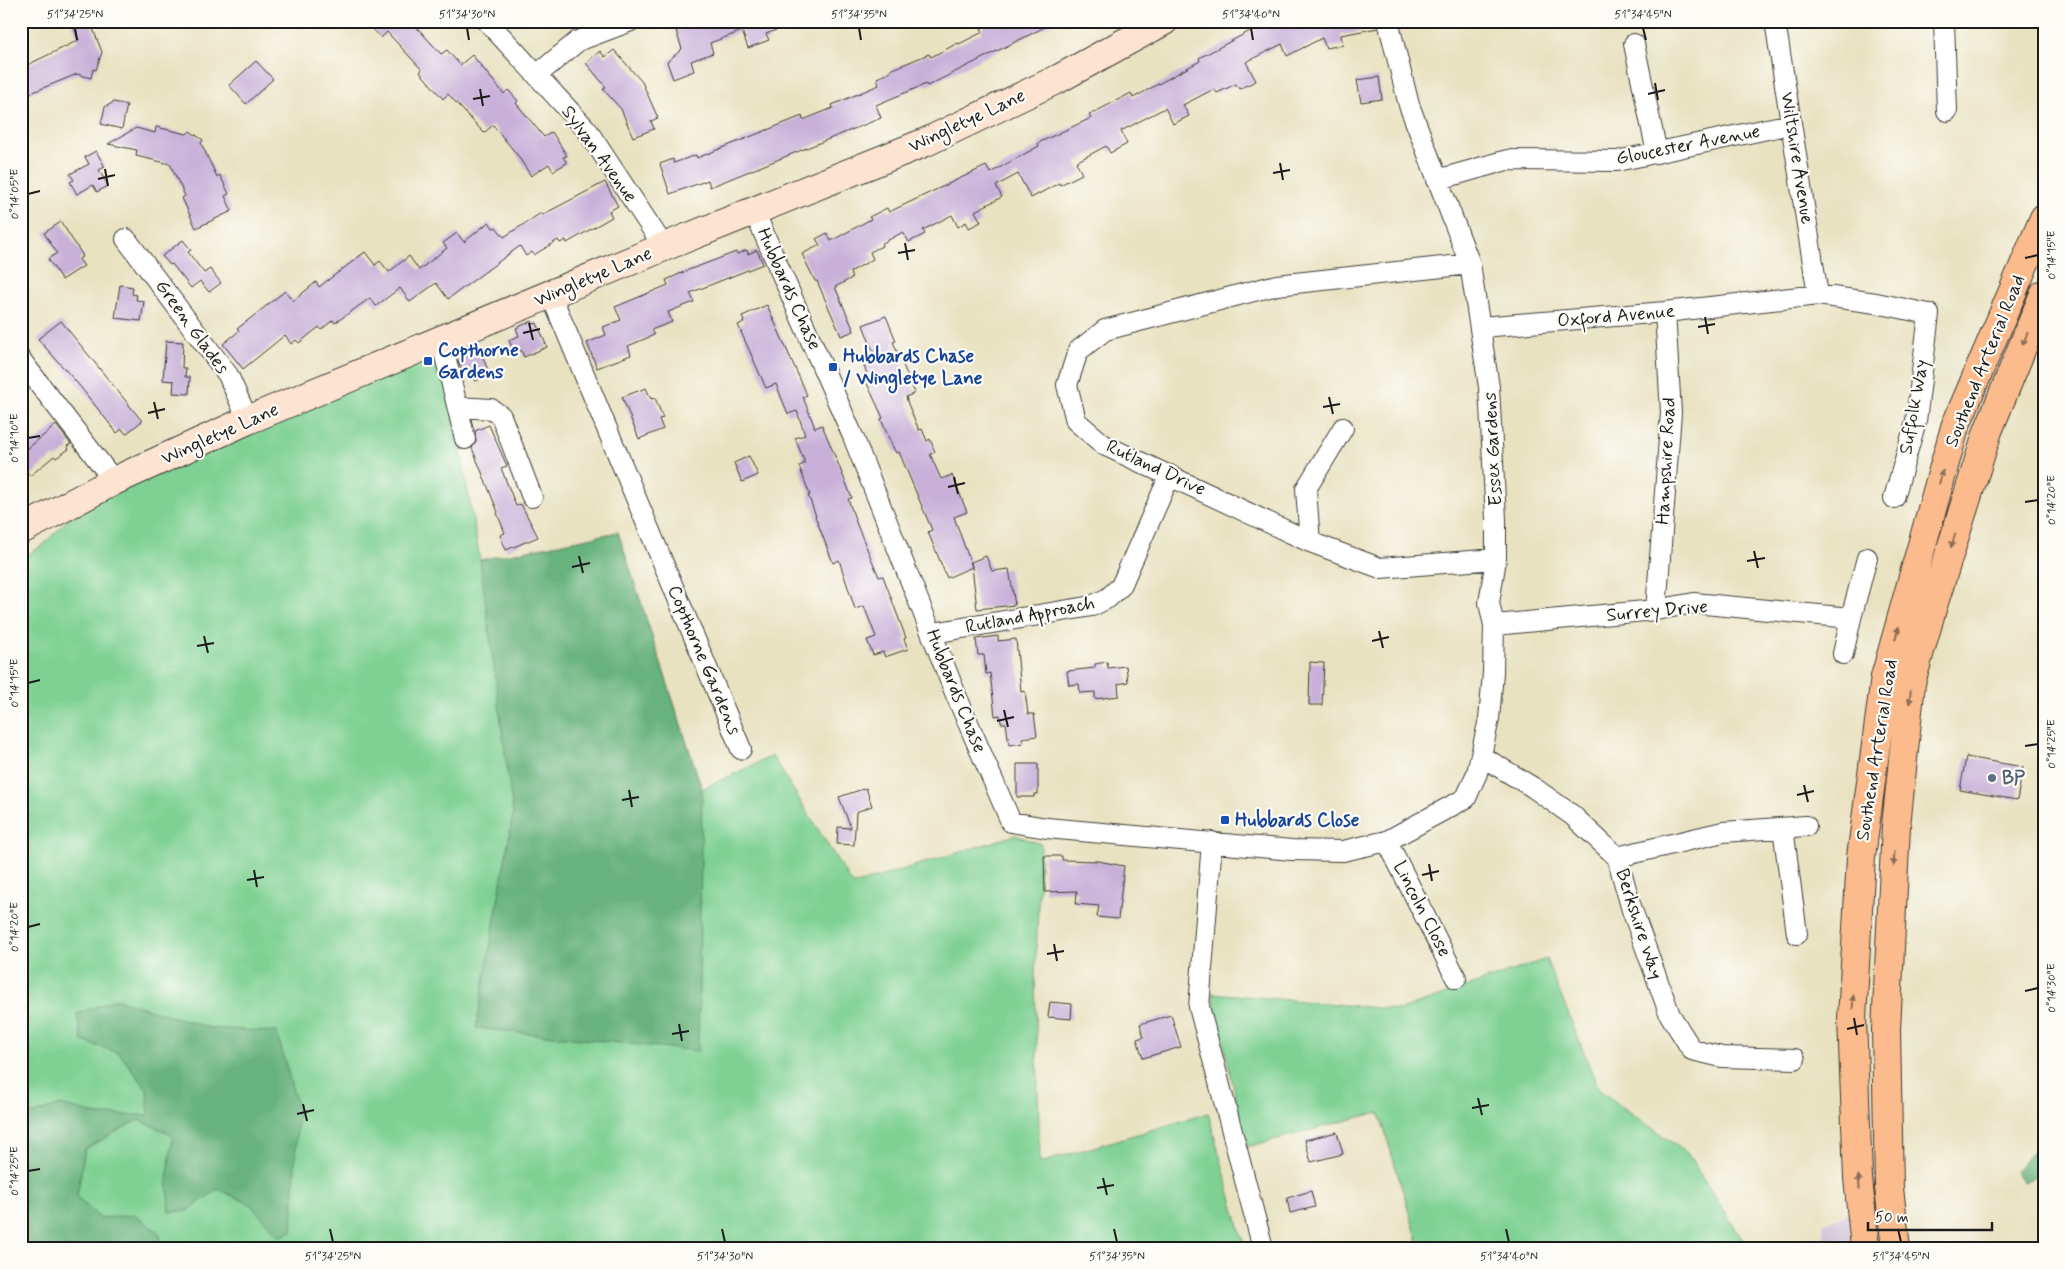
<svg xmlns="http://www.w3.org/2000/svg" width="2065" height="1269" font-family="Mynerve,sans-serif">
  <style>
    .industrial { fill: #ccbfd4 }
    .green { fill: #7fd193; stroke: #4e7658 }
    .forest { fill: #67b37d; stroke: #42684c }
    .building { fill: #c9b0d9 }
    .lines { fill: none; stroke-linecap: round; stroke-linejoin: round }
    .street-casing { stroke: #3b3a35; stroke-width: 22 }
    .secondary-casing { stroke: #3b3a35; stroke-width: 30 }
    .highway-casing { stroke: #3b3a35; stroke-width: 30 }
    .street { stroke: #fff; stroke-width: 20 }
    .secondary { stroke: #fde4d1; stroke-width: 28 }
    .highway { stroke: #fbbb8c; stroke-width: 28 }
    .oneway { fill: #8c6c54 }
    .ticks { fill: none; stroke: #1c1c1c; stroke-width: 2 }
    .transit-dot { fill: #1a4fb4; stroke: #fdfcf7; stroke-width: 2 }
    .service-dot { fill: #5c6f8a; stroke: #fdfcf7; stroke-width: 2 }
    .labels { text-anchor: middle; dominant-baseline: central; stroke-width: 4.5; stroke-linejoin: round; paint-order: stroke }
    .street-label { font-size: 19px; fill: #1c1c1c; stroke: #fdfcf7 }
    .transit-label { font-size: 19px; font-weight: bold; fill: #164399; stroke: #fdfcf7; text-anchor: start }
    .service-label { font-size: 19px; font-weight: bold; fill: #4e5e75; stroke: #fdfcf7; text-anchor: start }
    .neatline { fill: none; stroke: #1c1c1c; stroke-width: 2 }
    .ticks-label { font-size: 12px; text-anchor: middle; fill: #1c1c1c }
  </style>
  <rect width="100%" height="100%" fill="#fdfcf7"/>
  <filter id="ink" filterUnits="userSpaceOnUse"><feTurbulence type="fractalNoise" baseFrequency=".02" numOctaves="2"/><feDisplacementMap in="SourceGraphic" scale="10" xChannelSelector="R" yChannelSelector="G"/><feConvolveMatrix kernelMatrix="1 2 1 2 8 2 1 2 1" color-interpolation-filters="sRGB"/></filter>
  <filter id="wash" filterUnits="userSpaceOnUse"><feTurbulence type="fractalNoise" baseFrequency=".0096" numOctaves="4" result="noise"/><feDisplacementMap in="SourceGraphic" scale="20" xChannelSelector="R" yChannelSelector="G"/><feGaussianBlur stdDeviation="1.12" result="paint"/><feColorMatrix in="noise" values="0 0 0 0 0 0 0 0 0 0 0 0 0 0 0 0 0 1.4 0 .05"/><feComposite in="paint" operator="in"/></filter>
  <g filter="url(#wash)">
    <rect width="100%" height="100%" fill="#e9e2c1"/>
    <!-- industrial -->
    <path class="industrial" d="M1850,1213L1853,1248H1825L1823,1224Z"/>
    <!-- green -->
    <path class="green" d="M441,339L480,560L618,532L702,789L772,756L853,885L1015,835L1041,844L1035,978L1040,1163L1208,1113L1245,1248H21V558L42,546L98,489Z
      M1546,959L1599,1090L1687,1153L1748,1248H1420L1379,1112L1247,1147L1212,993L1401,1010Z"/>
    <!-- forest -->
    <path class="forest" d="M618,532L702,790L698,1051L476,1028L513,814L480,560Z
      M116,999L210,1028L277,1032L298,1109L292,1231L279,1237L250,1204L218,1189L187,1211L169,1212L167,1180L173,1135L138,1120L85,1149L77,1197L100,1218L134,1215L158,1232L165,1248H21V1118L61,1105L98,1115H149L147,1089L119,1053L82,1041L77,1014Z
      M2044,1139V1174L2023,1182L2015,1171Z
      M2044,1236V1248H1971Z"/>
    <g id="blocks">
      <!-- building -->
      <path class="building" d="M71,21H90L102,52L96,70L93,69L91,78L77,74L21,97V68L79,40Z
        M366,21H411L441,54L447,50L460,65L472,55L504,94L508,90L518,101L516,103L544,137L552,132L567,156L563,157L567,163L553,171L549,164L531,176L518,156L493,125L484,133L448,94L443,99L420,72L422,70L387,32L381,38Z
        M704,21H795L796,22L766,34L769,40L748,48L742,31L710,43L713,53L691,61L694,71L673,79L667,62L682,49L676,31Z
        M996,21H1057L927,86L926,84L876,105L881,118L710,187L708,180L670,194L660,164L673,159L674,163L696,155L697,158L802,116L803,120L833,108L832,105L879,85L877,78L891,72L890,70L929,54L931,57L958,43L959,44L983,32L981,28Z
        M1269,21H1376L1378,28L1341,35L1343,45L1326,48L1322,38L1287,56L1282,44L1246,62L1256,81L1239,89L1236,84L1217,93L1214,89L1183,105L1189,116L1173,124L1165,108L1121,131L1127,144L1110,153L1106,146L1076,162L1082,174L1060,185L1059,183L1031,198L1018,174L996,186L1002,197L975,211L981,222L969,228L966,222L958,227L952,215L923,230L925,234L909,242L903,232L881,244L882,246L870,252L873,259L850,272L852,278L835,287L854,331L841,336L817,281H815L802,254L820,245L816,239L827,233L831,241L871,219L869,217L887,208L889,212L986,166L990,173L1039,146L1038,143L1091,118L1089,115L1131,93L1133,98L1200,61L1199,58Z
        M614,50L642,82L658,118L651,121L654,129L633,137L621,109L603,89L606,87L586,63L600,51L605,57Z
        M256,61L273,79L246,104L229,85Z
        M1379,77L1382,99L1361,102L1357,80Z
        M114,102L127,105L122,129L101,124L105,107Z
        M156,127L187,134L190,131L203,140L201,143L217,177L220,175L229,194L225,196L232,211L196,228L182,198L185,196L170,164L136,156L137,150L108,144L136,128L155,133Z
        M96,151L105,167L99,170L108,186L97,192L93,185L77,194L70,182L74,180L70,174L89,164L85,157Z
        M605,182L618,206L609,211L612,217L567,243L566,240L560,243L558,240L534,255L532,252L526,256L520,246L448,299L436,283L410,302L400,288L376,306L370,298L335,323L333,320L321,330L319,327L299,343L296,340L291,344L285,335L243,369L223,344L239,331L237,329L285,291L293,301L316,282L319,287L365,252L375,265L380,261L389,272L409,256L419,270L447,248L443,243L457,233L464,242L489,222L493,228L496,227L504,237L541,213L542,215Z
        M61,222L83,256L79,259L84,266L62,280L48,259L57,253L44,233Z
        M183,240L191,250L188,252L204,273L210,269L221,283L209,292L200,281L191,288L172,264L170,265L162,256Z
        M747,250L748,254L757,250L763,264L690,293L694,302L668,312L672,322L651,330L654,335L628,346L631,355L597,368L587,343L606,335L603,327L621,320L615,307L668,285L666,280L686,271L736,252L737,254Z
        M120,285L133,287L132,294L137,295L136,300L144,301L141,321L115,318Z
        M767,305L807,395L803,397L815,428L822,425L837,461L852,498L848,499L857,525L879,577L883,576L906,638L904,639L908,649L885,657L883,652L873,655L867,640L876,637L864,606L855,609L839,560L833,563L815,516H816L808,495H810L799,466L804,464V460L795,438L805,435L797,411L788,414L776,384L766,388L738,325L744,322L742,316Z
        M886,316L896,341L893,342L915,393L906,397L908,404L919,430L922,429L927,441L930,439L935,452L930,454L941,479L952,475L967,512L954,517L972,567L971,562L986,556L992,571L1009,569L1015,605L977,609L972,567L947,578L928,532L932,530L899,452L896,453L890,441L881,419L883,418L863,375L867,374L862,361L875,356L863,325Z
        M61,321L142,421L126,434L122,429L117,433L78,384L38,339Z
        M532,321L533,324L537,323L547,347L524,357L521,350L514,353L509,340L519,336L516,328Z
        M166,341L183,342L182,368H186L185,377H190L189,394L173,393L174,381L163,380Z
        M480,350L490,375L475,381L471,371L463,374L458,360Z
        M646,388L651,399L655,398L663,418L659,419L663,429L639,439L622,397Z
        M56,425L71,444L67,446L69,449L56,458L54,456L30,476L21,465V454Z
        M489,425L507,466L501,468L516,506L521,504L538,537L506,550L500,535L505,533L497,513L498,512L472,448L476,442L475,431Z
        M749,456L758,475L742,482L734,463Z
        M998,636V641L1016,639L1021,692L1025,691L1028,714H1034L1037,736L1022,738L1023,743L1009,745L1006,723H1001L1000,715L995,716L990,673L986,674L984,655H978L976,639Z
        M1107,662L1108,668L1126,666L1128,682L1118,684L1119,696L1095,699V692L1080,693L1079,684L1069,685L1067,671L1095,668V664Z
        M1310,662L1324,663L1322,705H1309Z
        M1966,757L2023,767L2017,800L1960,790Z
        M1017,764H1038V794H1034V797H1017Z
        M866,788L872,806L856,812L854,845L837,844L838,827L851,828L839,797Z
        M1044,856H1062V860L1098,861L1124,866L1118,919L1097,917L1099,906L1076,904L1077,891L1045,892Z
        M1050,1002L1072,1004L1071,1019L1048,1017Z
        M1171,1015L1181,1047L1143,1058L1137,1039L1144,1037L1140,1024Z
        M1337,1132L1343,1154L1311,1162L1305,1140Z
        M1311,1191L1315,1207L1290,1213L1287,1198Z"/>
    </g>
  </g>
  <g filter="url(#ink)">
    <use href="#blocks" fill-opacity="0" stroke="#3b3a35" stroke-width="1"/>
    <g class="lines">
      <!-- street casing -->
      <g class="street-casing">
        <path id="street" d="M487,21L587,130L664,247
          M1775,21L1818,295
          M1944,21L1947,111
          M1634,44L1657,153
          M538,74L578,41L631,21
          M1437,180L1507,160L1617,161L1791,124
          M754,211L852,434L956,695L1011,822L1047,828L1292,850L1343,851L1387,841L1466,798L1477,773L1489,719L1493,673L1494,625L1489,603L1496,559V519L1489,387L1470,264L1409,105L1388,21
          M126,239L228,375L248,420
          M1470,264L1277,285L1105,330L1078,351L1067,385L1076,421L1104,445L1310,542L1380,568L1496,559
          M551,295L741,749
          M1481,327L1665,312L1818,295L1876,303L1929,314L1916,421L1894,498
          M441,339L465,439
          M21,360L114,481
          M459,407L491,409L501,416L532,497
          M1310,542L1306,489L1343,428
          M1656,610L1671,413L1665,312
          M1494,625L1656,610L1694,603L1851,618L1867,558
          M933,633L1092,606L1108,598L1121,586L1170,475
          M1843,654L1851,618
          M1481,756L1534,788L1572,815L1617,857L1632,910L1670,1015L1692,1050L1722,1057L1795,1059
          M1783,828L1797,934
          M1387,841L1456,978
          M1212,842L1199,1007L1263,1248
          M1617,857L1723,832L1806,826"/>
      </g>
      <!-- secondary casing -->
      <g class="secondary-casing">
        <path id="secondary" d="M21,530L114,481L248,420L664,247L926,142L1060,78L1164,21"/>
      </g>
      <!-- highway casing -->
      <g class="highway-casing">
        <path id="highway" d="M1865,1248L1858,1178L1852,1018L1861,857L1885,677L1955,427L2044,218
          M1896,1248L1889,1188L1886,1030L1896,826L1911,683L1932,609L1988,431L2044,294"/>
      </g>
      <!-- street -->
      <use href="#street" class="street"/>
      <!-- secondary -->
      <use href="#secondary" class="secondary"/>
      <!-- highway -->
      <use href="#highway" class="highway"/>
    </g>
    <!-- one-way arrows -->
    <defs><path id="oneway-solid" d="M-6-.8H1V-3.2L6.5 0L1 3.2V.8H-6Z" transform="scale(1.25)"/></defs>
    <g class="oneway">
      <use href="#oneway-solid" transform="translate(2025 339) rotate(112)"/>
      <use href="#oneway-solid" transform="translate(1941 477) rotate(-74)"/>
      <use href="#oneway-solid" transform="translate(1953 541) rotate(108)"/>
      <use href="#oneway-solid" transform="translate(1897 633) rotate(-74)"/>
      <use href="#oneway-solid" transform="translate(1910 697) rotate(96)"/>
      <use href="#oneway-solid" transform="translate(1894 859) rotate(93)"/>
      <use href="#oneway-solid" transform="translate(1853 1002) rotate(-87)"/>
      <use href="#oneway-solid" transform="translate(1859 1182) rotate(-95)"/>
    </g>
  </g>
  <!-- ticks -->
  <path class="ticks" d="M75,28L77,40M467,28L469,40M859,28L861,40M1251,28L1253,40M1643,28L1646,40M1655,83L1658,100M480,89L483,106M1648,94L1665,90M473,99L490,96M1280,163L1283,180M105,169L108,186M1273,173L1290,170M98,179L115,175M28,194L40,191M905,243L908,260M898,253L915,250M2025,258L2038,255M1705,317L1708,334M529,323L533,340M1698,327L1715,324M523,333L540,329M1329,397L1333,414M154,402L158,419M1323,407L1340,404M148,413L165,409M28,438L40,436M954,477L958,494M948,487L965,483M2025,502L2038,500M1754,551L1758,568M579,556L583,573M1747,561L1765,558M572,567L590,563M1379,631L1383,648M204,636L208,653M1372,641L1389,637M197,646L214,643M28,683L40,680M1004,710L1008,727M997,721L1014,717M2025,746L2038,744M1804,785L1808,802M629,790L632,807M1797,795L1814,791M622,800L639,797M1429,864L1432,881M254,870L257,887M1422,875L1439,871M247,880L264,877M28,927L40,924M1054,944L1057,961M1047,954L1064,951M2025,991L2038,988M1854,1018L1857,1035M679,1024L682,1041M1847,1029L1864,1025M672,1034L689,1031M1478,1098L1482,1115M303,1104L307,1121M1472,1108L1489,1105M297,1114L314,1110M28,1171L40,1169M1103,1178L1107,1195M1097,1188L1114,1185M330,1229L333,1242M722,1229L725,1242M1114,1229L1117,1242M1506,1229L1509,1242M1898,1229L1901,1242"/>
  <!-- markers -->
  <g class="transit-dot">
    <rect x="423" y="356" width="10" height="10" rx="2.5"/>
    <rect x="828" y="362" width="10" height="10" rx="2.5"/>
    <rect x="1220" y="815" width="10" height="10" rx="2.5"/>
  </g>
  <circle class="service-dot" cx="1992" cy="778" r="5"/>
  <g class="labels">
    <!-- street labels -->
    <g class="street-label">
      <text transform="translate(967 121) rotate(-25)">Wingletye Lane</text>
      <text transform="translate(1688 145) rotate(-11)">Gloucester Avenue</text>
      <text transform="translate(599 154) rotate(54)">Sylvan Avenue</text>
      <text transform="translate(1797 158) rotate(81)">Wiltshire Avenue</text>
      <text transform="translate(593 277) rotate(-23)">Wingletye Lane</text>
      <text transform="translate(789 289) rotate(66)">Hubbards Chase</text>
      <text transform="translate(1616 316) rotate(-5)">Oxford Avenue</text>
      <text transform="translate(192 327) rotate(54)">Green Glades</text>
      <text transform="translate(1985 361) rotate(-68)">Southend Arterial Road</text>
      <text transform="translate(1914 407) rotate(-80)">Suffolk Way</text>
      <text transform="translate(220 434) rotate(-24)">Wingletye Lane</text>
      <text transform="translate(1493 449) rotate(-93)">Essex Gardens</text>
      <text transform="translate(1666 461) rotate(-87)">Hampshire Road</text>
      <text transform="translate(1156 468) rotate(25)">Rutland Drive</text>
      <text transform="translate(1657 611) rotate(-5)">Surrey Drive</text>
      <text transform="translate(1030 615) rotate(-11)">Rutland Approach</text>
      <text transform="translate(704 660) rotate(67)">Copthorne Gardens</text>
      <text transform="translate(956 691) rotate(68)">Hubbards Chase</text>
      <text transform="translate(1877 750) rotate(-81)">Southend Arterial Road</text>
      <text transform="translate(1422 909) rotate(63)">Lincoln Close</text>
      <text transform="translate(1639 924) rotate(72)">Berkshire Way</text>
    </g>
    <!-- transit labels -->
    <g class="transit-label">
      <text x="438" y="350">Copthorne<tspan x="438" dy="22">Gardens</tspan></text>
      <text x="843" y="356">Hubbards Chase<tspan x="843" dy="22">/ Wingletye Lane</tspan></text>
      <text x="1235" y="820">Hubbards Close</text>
    </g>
    <!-- service labels -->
    <g class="service-label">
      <text x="2002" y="778">BP</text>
    </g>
  </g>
  <!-- margin -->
  <rect width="2065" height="1269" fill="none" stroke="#fdfcf7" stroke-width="55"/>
  <!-- scale -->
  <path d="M1868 1222v8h124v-8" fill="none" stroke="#1c1c1c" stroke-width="2.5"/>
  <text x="1875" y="1222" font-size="15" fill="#1c1c1c" stroke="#fdfcf7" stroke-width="4" paint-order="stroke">50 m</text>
  <rect x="28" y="28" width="2010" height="1214" class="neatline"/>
  <g class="ticks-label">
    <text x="75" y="18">51°34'25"N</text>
    <text x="467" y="18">51°34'30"N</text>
    <text x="859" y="18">51°34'35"N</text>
    <text x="1251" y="18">51°34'40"N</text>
    <text x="1643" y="18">51°34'45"N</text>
    <text transform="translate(14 194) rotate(-90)" y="4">0°14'05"E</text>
    <text transform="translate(2051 255) rotate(-90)" y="4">0°14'15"E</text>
    <text transform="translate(14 438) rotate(-90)" y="4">0°14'10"E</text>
    <text transform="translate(2051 500) rotate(-90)" y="4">0°14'20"E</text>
    <text transform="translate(14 683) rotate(-90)" y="4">0°14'15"E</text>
    <text transform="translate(2051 744) rotate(-90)" y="4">0°14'25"E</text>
    <text transform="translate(14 927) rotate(-90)" y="4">0°14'20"E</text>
    <text transform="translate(2051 988) rotate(-90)" y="4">0°14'30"E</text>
    <text transform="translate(14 1171) rotate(-90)" y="4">0°14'25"E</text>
    <text x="333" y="1260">51°34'25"N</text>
    <text x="725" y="1260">51°34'30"N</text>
    <text x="1117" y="1260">51°34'35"N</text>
    <text x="1509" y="1260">51°34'40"N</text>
    <text x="1901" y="1260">51°34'45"N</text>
  </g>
</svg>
